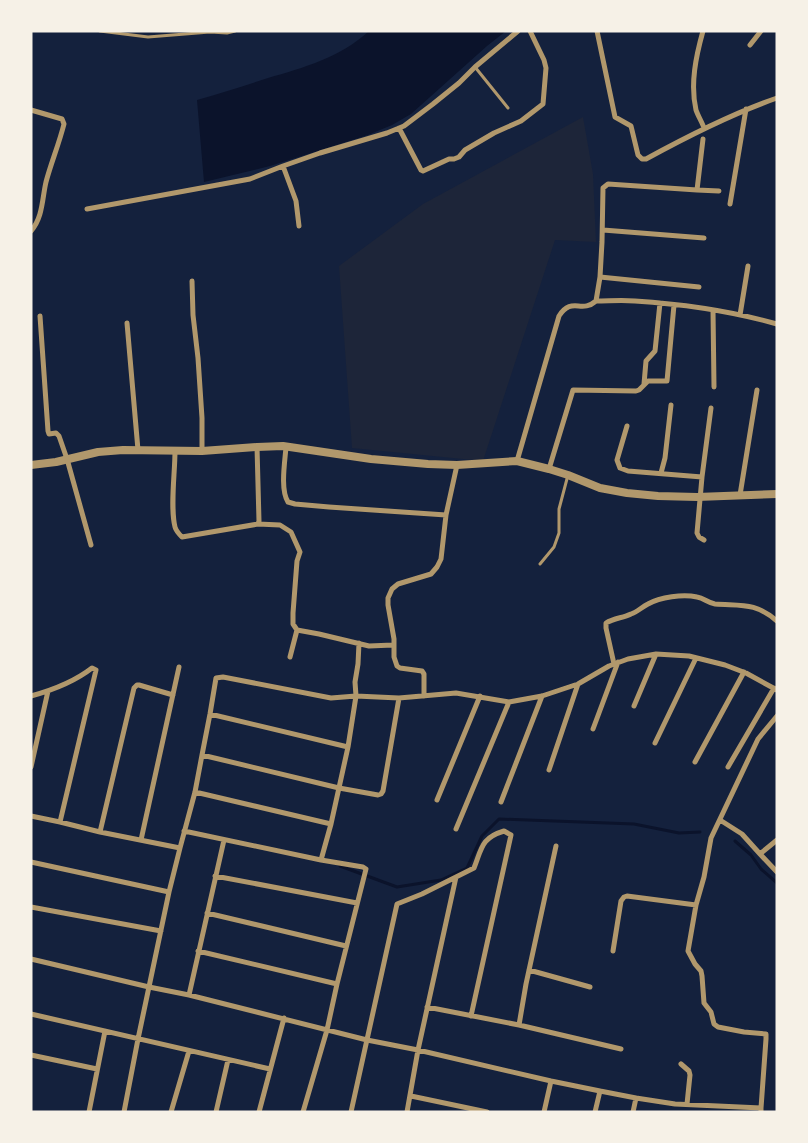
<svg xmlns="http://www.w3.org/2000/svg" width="808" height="1143" font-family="Cabin,sans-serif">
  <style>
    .green { fill: #1d2539 }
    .water { fill: #0b132b }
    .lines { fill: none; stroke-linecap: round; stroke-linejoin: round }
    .stream { stroke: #0b132b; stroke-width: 3 }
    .service { stroke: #b1986c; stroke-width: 3 }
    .minor { stroke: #b1986c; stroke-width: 5 }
    .tertiary { stroke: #b1986c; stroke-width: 8 }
  </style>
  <rect width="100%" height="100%" fill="#14213d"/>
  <!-- green -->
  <path class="green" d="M583,117L593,174L596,242L555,240L483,461L352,448L339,266L423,204Z"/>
  <!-- water -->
  <path class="water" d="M369,31H506L487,46L411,114L392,125L368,135L270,166L204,182L197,100C221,93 244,86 268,78C303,68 341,57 369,31Z"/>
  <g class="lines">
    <!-- stream -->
    <path class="stream" d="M735,841L751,855L761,869L777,883
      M340,866L397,887L441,880L467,868L482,836L499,819L634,824L679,833L700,832"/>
    <!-- service -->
    <path class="service" d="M100,31L148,37L210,32L227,33L235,31
      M475,67L508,108
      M540,564L554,547L559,533V509L568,475"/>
    <!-- minor -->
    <path class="minor" d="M597,31L615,117L631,126L638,155L642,159H646C688,136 731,114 777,98
      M703,31C696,56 690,84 696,110C698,116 702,122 704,128
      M750,45L761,31
      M31,110L62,119L64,124C59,144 51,163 46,182C42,199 43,217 31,231
      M399,128L421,170L423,171L449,159H454L459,157L465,150L494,133L521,121L543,104L546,68L544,60L530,31
      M283,166L296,201L299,226
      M697,190L719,191
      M730,204L746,109
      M87,209L250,179L283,166L320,153L387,133L404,126L433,104L459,83L475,67L518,31
      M603,230L704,238
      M600,277L699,287
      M192,281L193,315L198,358L202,418V451
      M596,301L600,277L602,242L603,188L608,184L697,190L703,139
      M713,310L714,387
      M740,315L748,266
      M40,316L48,431L49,434L56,433L59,436L67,459L91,545
      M127,323L138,450
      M644,384L646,361L655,351L660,303
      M627,426L617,460L620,468L628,471L702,477L711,408
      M257,447L259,521L258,524
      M286,447C285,461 280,490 288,502L295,504L329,507L446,515
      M175,451C175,473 170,507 175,527C176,531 179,534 182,537L258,524L280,525L291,532L300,552L297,561L293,613V624L297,630L290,657
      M517,461L559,316C572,296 581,314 596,301C609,301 622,300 635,301C682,304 731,311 777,324
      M549,469L573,390L636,391L639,390L648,381H667L674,305
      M661,473L665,458L671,405
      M702,477L697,533L699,537L704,540
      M740,495L757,390
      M297,630L319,634L369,646L393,645
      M614,664L606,628V623C614,618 623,618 631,614C637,612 642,607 648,604C660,597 683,594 697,597C704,598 708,603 715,604C742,606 755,602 777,621
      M31,696C53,690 74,682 92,668L96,670L60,822
      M424,696V674L422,671L400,668L397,666L394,657V639L388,605V598L392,589L398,584L431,574L437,567L441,559L446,515L457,465
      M634,706L656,654
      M210,714L348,747
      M593,729L618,662
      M655,743L696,658
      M202,755L339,788L378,795L381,794L383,791L399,698
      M695,762L744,672
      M31,767L48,691
      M728,767L774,688
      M549,770L578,684
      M195,792L331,824
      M437,800L480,696
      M501,802L542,696
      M31,816L60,822L100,832L180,848
      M720,820L742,834L760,854
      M456,829L509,702
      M184,831L321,860
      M100,832L134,688L137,685H139L173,695
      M141,840L179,667
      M777,840L760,854L777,872
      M31,862L169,892
      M215,876L357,903
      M31,907L161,931
      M207,913L346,946
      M198,951L337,984
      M613,951L621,901L624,897L627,896L696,905
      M31,959L149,987L189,995L367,1040L418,1050L551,1081L600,1091L636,1098L675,1104L761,1108V1112
      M529,970L590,987
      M189,995L224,840
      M427,1007L519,1025L621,1049
      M31,1014L270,1069
      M519,1025L526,984L556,846
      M31,1055L97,1069
      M681,1064L689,1071L690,1075L687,1104
      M411,1096L487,1112
      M761,1108L766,1039V1034L744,1032L718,1027L714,1024L711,1012L704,1003L702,976L701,971L695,964L688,951L696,905L704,877L711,838L758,739L777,716
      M89,1112L105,1031
      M124,1112L138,1039L169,892L180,848L195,792L202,755L210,714L216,678L223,677L331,698L356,696L399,698L456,693L509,702L542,696L578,684L609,666L628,659L656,654L689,656L725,665L746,673L777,690
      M171,1112L189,1051
      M216,1112L228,1060
      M259,1112L284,1018
      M303,1112L327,1030L337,984L366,869L363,867L321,860L331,824L348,747L356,696L355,682L358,664L359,643
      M351,1112L397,904L422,894L474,868C482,848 481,838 504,831L511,835L471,1016
      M407,1112L418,1050L456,877
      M544,1112L551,1081
      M595,1112L600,1091
      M633,1112L636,1098"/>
    <!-- tertiary -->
    <path class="tertiary" d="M31,465L56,462L98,452L123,450L202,451L257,447L283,446L371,459L428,464L457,465L517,461L549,469L568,475L600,488L627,493L658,496L697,497L777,494"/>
  </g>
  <!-- border -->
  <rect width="808" height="1143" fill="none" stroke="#f6f1e7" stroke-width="65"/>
</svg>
